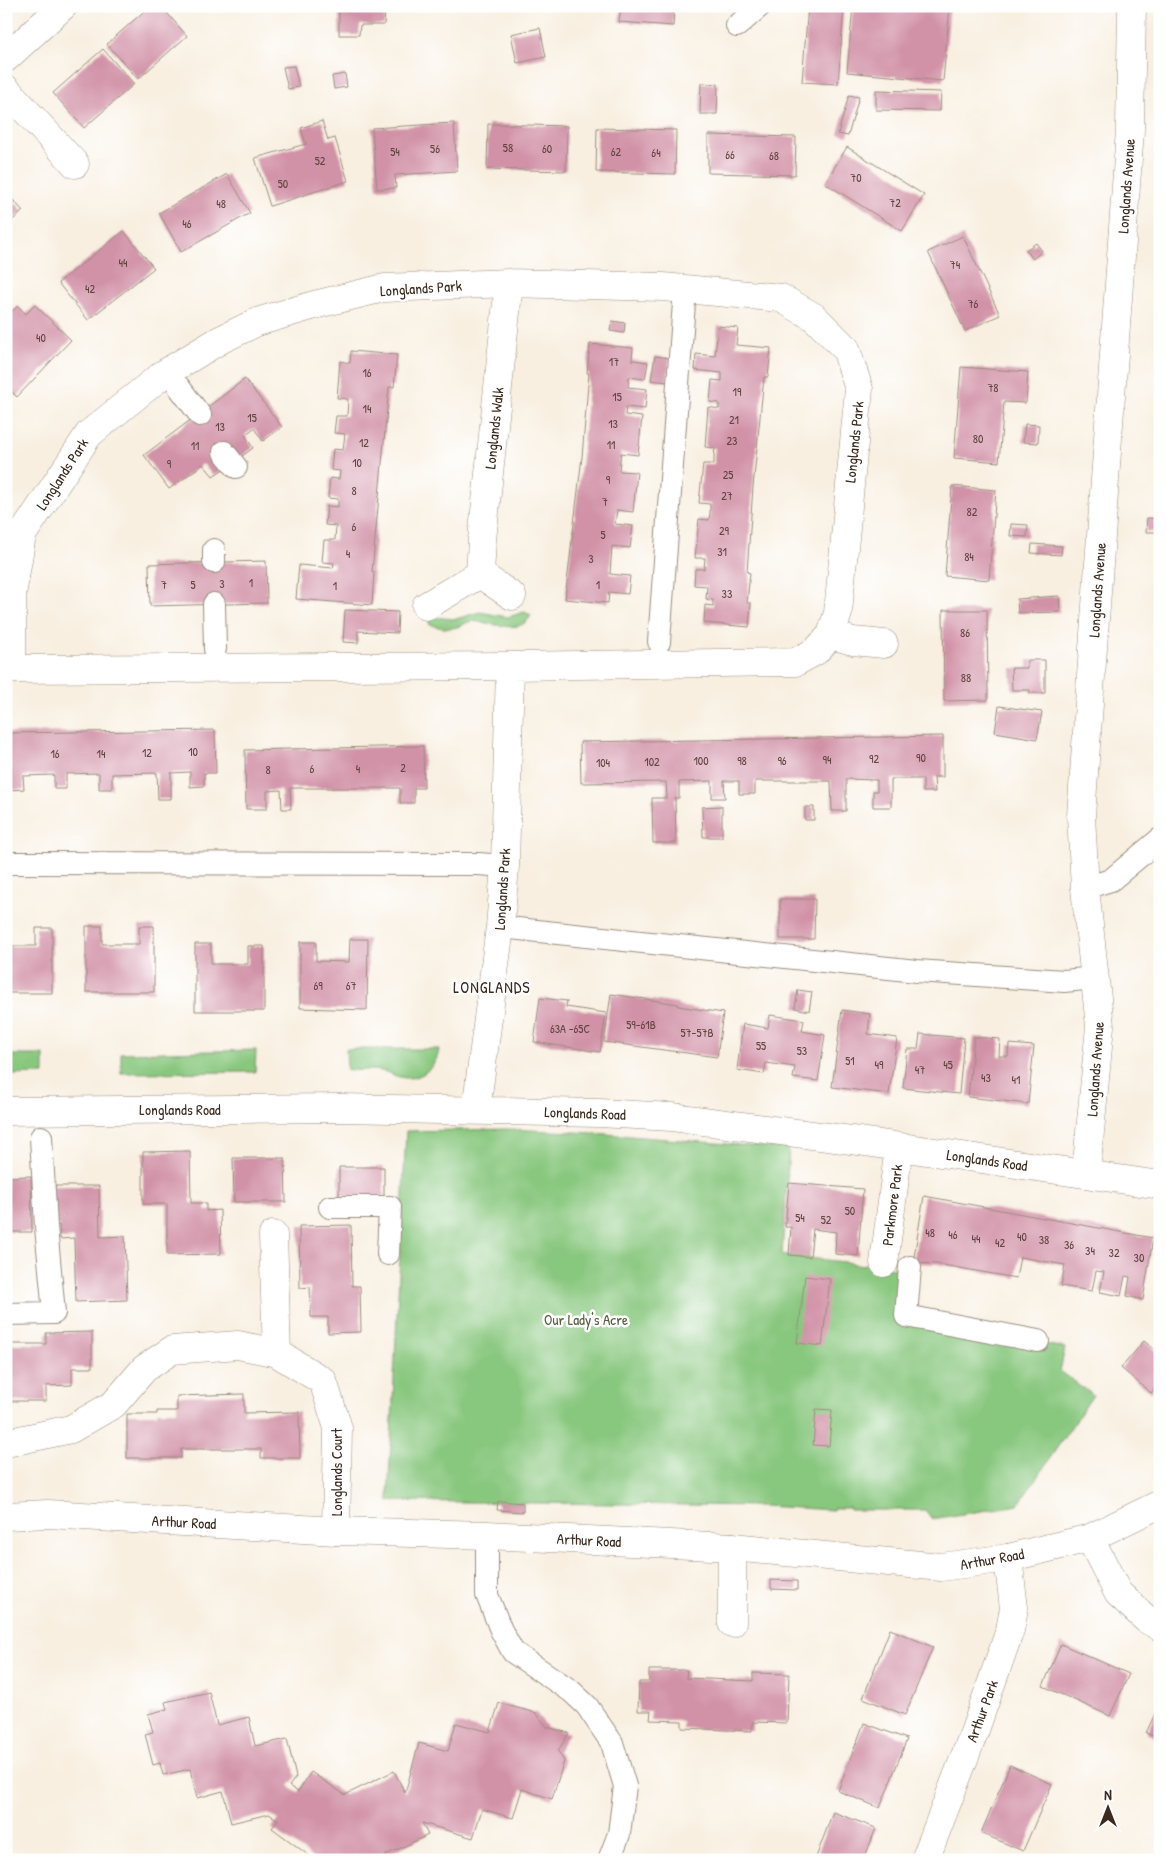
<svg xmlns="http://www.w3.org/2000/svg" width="1166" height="1866" font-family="'Patrick Hand',sans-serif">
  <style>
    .green { fill: #88c77e; stroke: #62784e }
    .building { fill: #d192a7 }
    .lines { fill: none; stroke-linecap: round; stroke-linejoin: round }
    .lane-casing { stroke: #9a8c7f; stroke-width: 24 }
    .street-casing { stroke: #9a8c7f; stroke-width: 29 }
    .secondary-casing { stroke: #9a8c7f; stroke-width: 29 }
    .lane { stroke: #fff; stroke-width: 22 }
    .street { stroke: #fff; stroke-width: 28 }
    .secondary { stroke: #fff; stroke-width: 28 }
    .labels { text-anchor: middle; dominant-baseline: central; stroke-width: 5; stroke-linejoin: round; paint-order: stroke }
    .number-label { font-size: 12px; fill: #604440 }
    .street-label { font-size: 15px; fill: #3b2a1e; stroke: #fff }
    .park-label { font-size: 15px; fill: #566140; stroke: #fff }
    .neighbourhood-label { font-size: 16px; letter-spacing: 1px; fill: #3b2a1e; stroke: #fff }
  </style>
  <rect width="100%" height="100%" fill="#fff"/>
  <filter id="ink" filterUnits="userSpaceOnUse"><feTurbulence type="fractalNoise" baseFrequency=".02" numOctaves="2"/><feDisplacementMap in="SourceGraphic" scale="10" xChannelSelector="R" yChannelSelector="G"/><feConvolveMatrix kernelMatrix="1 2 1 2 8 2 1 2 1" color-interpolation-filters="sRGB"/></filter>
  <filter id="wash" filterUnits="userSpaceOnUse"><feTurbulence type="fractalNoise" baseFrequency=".0096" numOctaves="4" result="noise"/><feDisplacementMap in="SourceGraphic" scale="20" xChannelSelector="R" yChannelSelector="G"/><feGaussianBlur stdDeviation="1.12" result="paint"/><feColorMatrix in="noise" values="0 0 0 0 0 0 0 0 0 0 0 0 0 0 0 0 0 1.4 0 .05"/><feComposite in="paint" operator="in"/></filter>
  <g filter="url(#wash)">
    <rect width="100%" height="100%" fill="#f8efe0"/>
    <!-- green -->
    <path class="green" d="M479,612L508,617L524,612L531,615C520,639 486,618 468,622C465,623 463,625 460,626C450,630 439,628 429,624L430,617L456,619Z
      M346,1049H439C437,1068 419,1082 400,1077C394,1076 388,1072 382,1071C371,1069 358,1071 347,1070Z
      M256,1050L255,1072L121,1073V1053Z
      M6,1055H44V1074L6,1075Z
      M507,1129L594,1133L789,1149L782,1255L853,1263V1264L863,1265L864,1264L905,1270L902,1318L1065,1348L1060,1371L1093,1395L1018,1505L932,1519L925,1510H850V1508H833V1510L764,1506L388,1501L406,1131Z"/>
    <g id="blocks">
      <!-- building -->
      <path class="building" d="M150,6H161L187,36L138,79L107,44Z
        M621,6H674L673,26L619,22Z
        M808,6H844L838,84L802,82Z
        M853,6H950L943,81L847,72Z
        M339,7L385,9L384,25H360L359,35H339Z
        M540,28L546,57L517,63L511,34Z
        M103,49L134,84L84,128L53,93Z
        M294,66L299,87L288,89L283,67Z
        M345,74L347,87L334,89L332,76Z
        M701,83L718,84L717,114H700Z
        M876,90L941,92L940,111L876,110Z
        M849,95L859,97L848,136L838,134Z
        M322,121L328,140L335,138L348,181L270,206L255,158L306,144L301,128Z
        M454,123L457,171L395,175L396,188L377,189L372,128Z
        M488,124L567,126L566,171L487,169Z
        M597,128L676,130L675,174L596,172Z
        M708,135L796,137L795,175L708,173Z
        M847,147L924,195L902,231L825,183Z
        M227,174L250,213L181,252L159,213Z
        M6,192L23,211L6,226Z
        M124,231L154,268L88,320L58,283Z
        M963,236L1000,315L965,331L928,252Z
        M1036,243L1042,251L1033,259L1026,250Z
        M35,305L71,340L17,397L6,386V337L10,333L6,329V317L18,306L26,314Z
        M612,321L625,323L624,333L610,331Z
        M718,326L738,328L736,345L771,348L768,377H764L753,487L747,572L750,573L747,603H751L749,627L704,623L705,605L713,606V600L706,599L707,586L694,585L695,569H704L705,558H695L699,519L709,520L710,513V504L699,503L703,464H714V457L715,448L705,447L708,407L719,409V403L710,402L712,380L722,381V373L695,370L696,354L715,356Z
        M590,344L633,348L632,360L648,362L645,379L629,377L628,387L647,389L645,409L626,407L625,415L642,417L638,455L621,453L620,460L619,471L637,472L633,512L617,510L615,524L633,526L630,548L612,546L610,574L630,576L628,594L609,592L608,603L565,599L582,457L589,373H587Z
        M351,351L397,355L394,387H389L372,572H374L372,605L296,599L299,565L333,568L334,563L322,562L324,540H335L336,526L325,525L327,506L338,507V499L328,498L330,478L339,479L340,471L331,470L333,449L343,450L345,434L334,433L336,416H347L348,399L337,398L340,361L350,363Z
        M655,356L670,358L667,382L651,380Z
        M961,367L1028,372L1026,403L1004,402L999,462L954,458Z
        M245,379L282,427L263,441L254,428L245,435L253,448L234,462L213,476L203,464L169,489L144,455Z
        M1025,424L1039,425L1038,443L1023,442Z
        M952,486L996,490L989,580L945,576Z
        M1147,518L1160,519V532H1146Z
        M1011,524L1028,525L1027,537L1010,536Z
        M1032,544L1062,546L1061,555L1031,553Z
        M266,561L267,603L150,606L149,564Z
        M1059,596L1060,612L1018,613L1017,599Z
        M345,610L398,612L397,633L358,631V643L343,642Z
        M943,610H987L988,700L944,701Z
        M1027,660H1045V693H1030V690H1012L1011,668H1027Z
        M999,706L1042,712L1037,739L995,732Z
        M215,730L216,773H204V786L190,787V772L171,773V799H158L157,773L112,774V789H99V773L66,774V789H54V775L23,776L24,789L10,790V774H6V733Z
        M943,736V777H934L935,792H923V779H891V807H873V791H877V780L846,779V811H832L831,781H755V794H739V781H724L725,798H712V781L679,782V798H675L676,843H653L652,798H667L666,782L581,783L580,742Z
        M423,746L424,788H414V803H400V788H290L291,809H282L281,790L267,791V809H246L245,750Z
        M722,806V837H703L702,807Z
        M805,807H814V820H805Z
        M780,899H815L814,939H780Z
        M86,926H102V944H139V926H154V992H86Z
        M36,928H52V993H6V946H36Z
        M350,939H368L367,1010L300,1008V942H316V961L349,962Z
        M195,944H211V964H248V946H264V1011H195Z
        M798,990L812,992L809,1011L795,1008Z
        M611,994L678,1004V1006L723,1013L717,1057L604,1042Z
        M540,998L567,1001L566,1007L606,1013L600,1052L534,1042Z
        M842,1010L870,1014L868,1034L897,1038L889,1094L832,1087Z
        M770,1015L804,1020L802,1031L825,1035L818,1081L793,1078L795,1067L766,1063L764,1074L737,1070L743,1024L768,1028Z
        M920,1034L964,1038L959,1094L903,1088L907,1049H918Z
        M974,1037L1000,1039L999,1056H1008L1009,1044L1034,1046L1028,1104L968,1097Z
        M190,1151L191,1203H206V1211L220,1210L221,1254L167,1255V1204H143V1152Z
        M233,1158H285L286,1202H234Z
        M339,1167H384V1196H339Z
        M31,1176L32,1232H6V1177Z
        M789,1183L863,1189L858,1256L835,1254L836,1232L813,1229L810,1257L789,1255L791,1227H785Z
        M48,1186H99L100,1237L125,1236L127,1300L76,1302L74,1238L60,1239L59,1225H48Z
        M924,1196L1153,1238L1143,1300L1127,1296L1130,1277L1125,1276L1121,1296L1100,1292L1104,1272L1096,1271L1092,1291L1061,1286L1065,1265L1020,1257L1016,1278L937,1264L913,1263Z
        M351,1225L352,1286H360L361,1332L328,1333V1317H311L310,1287L300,1288L299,1226Z
        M805,1276L830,1279L822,1346L797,1343Z
        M92,1332V1368H72V1385L46,1386V1401H6V1344H46V1333Z
        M1144,1341L1160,1354V1383L1151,1393L1121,1368Z
        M244,1394V1413L299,1412L300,1458H261V1449H181V1458H127V1414H157V1411H177V1396Z
        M816,1409L832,1410L829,1446L813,1445Z
        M498,1501L523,1503V1512L497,1510Z
        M771,1580L797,1581V1590L771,1589Z
        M890,1629L933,1647L905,1715L863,1698Z
        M1061,1644L1129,1674L1110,1716L1043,1686Z
        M649,1670H687L686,1678L753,1681V1673L789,1674L787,1723L752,1722V1731L682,1728V1721L650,1720L651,1711H638L639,1682H649Z
        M209,1692L217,1725L249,1717L255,1746L287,1739L296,1777L289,1786L298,1792L311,1772L345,1795L394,1771L405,1793L419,1743L448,1751L456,1723L490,1732L499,1703L536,1713L547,1727L569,1733L558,1751L564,1761L552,1799L522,1789L513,1818L482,1809L473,1838L422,1823L428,1835L386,1855V1860H315L272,1828L278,1820L269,1814L231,1823L223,1791L197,1798L190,1769L163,1775L160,1763L153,1765L145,1734L153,1732L148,1714L167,1709L165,1702Z
        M1160,1703V1739L1146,1733Z
        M864,1723L907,1739L880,1808L838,1791Z
        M1010,1765L1052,1784L1023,1851L981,1833Z
        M833,1812L876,1828L864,1860H815Z"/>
    </g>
  </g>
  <g filter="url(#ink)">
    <use href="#blocks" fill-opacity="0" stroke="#9a8c7f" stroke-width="1"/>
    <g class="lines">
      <!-- lane casing -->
      <g class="lane-casing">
        <path id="lane" d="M737,26L760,6
          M179,387L200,415
          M224,452L236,467
          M214,550V562
          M214,604L215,649
          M659,642L685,289
          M6,863L478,864L505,866
          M1085,888L1111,880L1160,839
          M500,927L917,971L1064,981L1095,978
          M330,1207H390L388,1254
          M910,1267L906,1316L1038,1341
          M6,1314L54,1313L46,1227L41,1137
          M487,1535V1595L501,1630L513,1652L571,1691L587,1706L612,1743L625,1786L619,1834L609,1860"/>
      </g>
      <!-- street casing -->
      <g class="street-casing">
        <path id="street" d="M6,58L63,6
          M6,89L75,164
          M509,283L663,287L781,298L814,317L846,349L859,389L838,613L831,635L816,651L796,662L510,666L12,669V595L22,535L89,434L162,375L220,340L257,322L318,304L384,288Z
          M480,574L482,540L509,283
          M426,606L480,574L512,596
          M831,635L853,641L884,644
          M476,1110L500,927L505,866L510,666
          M6,1111L342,1108L599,1113L672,1117L859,1141L1160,1185
          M1086,1174L1100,1026L1085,888L1081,816L1130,130L1132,6
          M273,1235L277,1353
          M884,1263L899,1147
          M6,1443L71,1429L114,1404L144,1369L172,1350L238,1345L277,1353L323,1381L338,1428L336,1531
          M1090,1538L1118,1593L1146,1619L1160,1627
          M732,1547V1623
          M925,1860L975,1730L1010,1630L1014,1608L1008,1558"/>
      </g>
      <!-- secondary casing -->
      <g class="secondary-casing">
        <path id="secondary" d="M6,1516L48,1514L336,1531L487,1535L732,1547L941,1567L1008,1558L1090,1538L1160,1504"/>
      </g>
      <!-- lane -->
      <use href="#lane" class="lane"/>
      <!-- street -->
      <use href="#street" class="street"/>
      <!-- secondary -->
      <use href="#secondary" class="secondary"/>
    </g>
  </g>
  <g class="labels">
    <!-- number labels -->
    <g class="number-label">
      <text x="508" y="147">58</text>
      <text x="435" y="148">56</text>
      <text x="547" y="148">60</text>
      <text x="395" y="151">54</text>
      <text x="616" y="151">62</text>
      <text x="656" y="152">64</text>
      <text x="730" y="154">66</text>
      <text x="774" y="155">68</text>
      <text x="320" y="160">52</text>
      <text x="856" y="177">70</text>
      <text x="283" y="183">50</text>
      <text x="895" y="202">72</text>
      <text x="221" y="203">48</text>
      <text x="187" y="223">46</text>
      <text x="123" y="262">44</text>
      <text x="955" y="264">74</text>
      <text x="90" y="288">42</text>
      <text x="973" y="303">76</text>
      <text x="41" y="337">40</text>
      <text x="614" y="361">17</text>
      <text x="367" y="372">16</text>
      <text x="993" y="387">78</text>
      <text x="737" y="391">19</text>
      <text x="617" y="396">15</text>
      <text x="367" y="408">14</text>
      <text x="252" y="417">15</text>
      <text x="734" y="419">21</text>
      <text x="613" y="423">13</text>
      <text x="220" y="426">13</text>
      <text x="978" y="438">80</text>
      <text x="732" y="440">23</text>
      <text x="364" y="442">12</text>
      <text x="611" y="444">11</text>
      <text x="195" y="445">11</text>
      <text x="357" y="462">10</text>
      <text x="169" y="463">9</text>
      <text x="728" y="474">25</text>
      <text x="608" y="479">9</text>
      <text x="354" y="490">8</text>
      <text x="727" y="495">27</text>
      <text x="605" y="501">7</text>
      <text x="972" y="511">82</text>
      <text x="354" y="526">6</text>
      <text x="724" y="530">29</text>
      <text x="603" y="534">5</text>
      <text x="722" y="551">31</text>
      <text x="348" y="553">4</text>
      <text x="969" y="556">84</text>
      <text x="591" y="558">3</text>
      <text x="251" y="582">1</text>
      <text x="222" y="583">3</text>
      <text x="164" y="584">7</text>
      <text x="193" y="584">5</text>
      <text x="598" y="584">1</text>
      <text x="335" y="585">1</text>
      <text x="727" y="593">33</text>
      <text x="965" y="632">86</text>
      <text x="966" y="677">88</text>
      <text x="193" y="751">10</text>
      <text x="147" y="752">12</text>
      <text x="55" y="753">16</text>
      <text x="101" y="753">14</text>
      <text x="921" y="757">90</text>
      <text x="874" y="758">92</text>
      <text x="827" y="759">94</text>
      <text x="701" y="760">100</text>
      <text x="742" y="760">98</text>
      <text x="782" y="760">96</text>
      <text x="652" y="761">102</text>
      <text x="603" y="762">104</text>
      <text x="403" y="767">2</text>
      <text x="312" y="768">6</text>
      <text x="358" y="768">4</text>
      <text x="268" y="769">8</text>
      <text x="318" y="985">69</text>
      <text x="351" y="985">67</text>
      <text x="641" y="1024">59-61B</text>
      <text x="570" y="1028">63A -65C</text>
      <text x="697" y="1032">57-57B</text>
      <text x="761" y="1045">55</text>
      <text x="802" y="1050">53</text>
      <text x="850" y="1060">51</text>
      <text x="879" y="1064">49</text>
      <text x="948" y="1064">45</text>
      <text x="920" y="1069">47</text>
      <text x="986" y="1077">43</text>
      <text x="1016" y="1079">41</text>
      <text x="850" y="1210">50</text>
      <text x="800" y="1217">54</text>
      <text x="826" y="1219">52</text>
      <text x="930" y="1232">48</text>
      <text x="953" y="1234">46</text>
      <text x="1022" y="1236">40</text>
      <text x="976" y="1238">44</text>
      <text x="1044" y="1239">38</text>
      <text x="1000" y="1242">42</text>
      <text x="1069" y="1244">36</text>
      <text x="1090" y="1250">34</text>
      <text x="1114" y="1252">32</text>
      <text x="1139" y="1257">30</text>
    </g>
    <!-- street labels -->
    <g class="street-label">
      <text transform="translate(1126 186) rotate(-86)">Longlands Avenue</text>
      <text transform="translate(421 288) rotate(-4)">Longlands Park</text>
      <text transform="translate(494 428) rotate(-84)">Longlands Walk</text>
      <text transform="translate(854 442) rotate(-84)">Longlands Park</text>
      <text transform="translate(62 474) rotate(-57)">Longlands Park</text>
      <text transform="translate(1097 590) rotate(-86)">Longlands Avenue</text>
      <text transform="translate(502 889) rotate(-86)">Longlands Park</text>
      <text transform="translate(1095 1069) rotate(-86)">Longlands Avenue</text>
      <text x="180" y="1109">Longlands Road</text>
      <text transform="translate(585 1113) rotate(2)">Longlands Road</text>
      <text transform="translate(987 1160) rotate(8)">Longlands Road</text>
      <text transform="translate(892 1205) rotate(-83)">Parkmore Park</text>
      <text transform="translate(336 1472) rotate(-90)">Longlands Court</text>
      <text transform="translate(184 1522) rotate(3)">Arthur Road</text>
      <text transform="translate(589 1540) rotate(3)">Arthur Road</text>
      <text transform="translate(992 1559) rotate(-10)">Arthur Road</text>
      <text transform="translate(982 1711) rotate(-70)">Arthur Park</text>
    </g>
    <!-- park labels -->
    <g class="park-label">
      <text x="586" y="1319">Our Lady's Acre</text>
    </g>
    <!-- neighbourhood labels -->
    <g class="neighbourhood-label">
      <text x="492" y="987">LONGLANDS</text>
    </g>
  </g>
  <!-- margin -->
  <rect width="1166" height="1866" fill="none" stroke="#fff" stroke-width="25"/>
  <!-- north arrow -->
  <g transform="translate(1108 1808)" stroke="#ffffff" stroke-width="4" paint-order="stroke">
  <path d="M0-4L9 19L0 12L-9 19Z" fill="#3b2a1e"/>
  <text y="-8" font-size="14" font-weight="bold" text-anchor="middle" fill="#3b2a1e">N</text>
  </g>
</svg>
